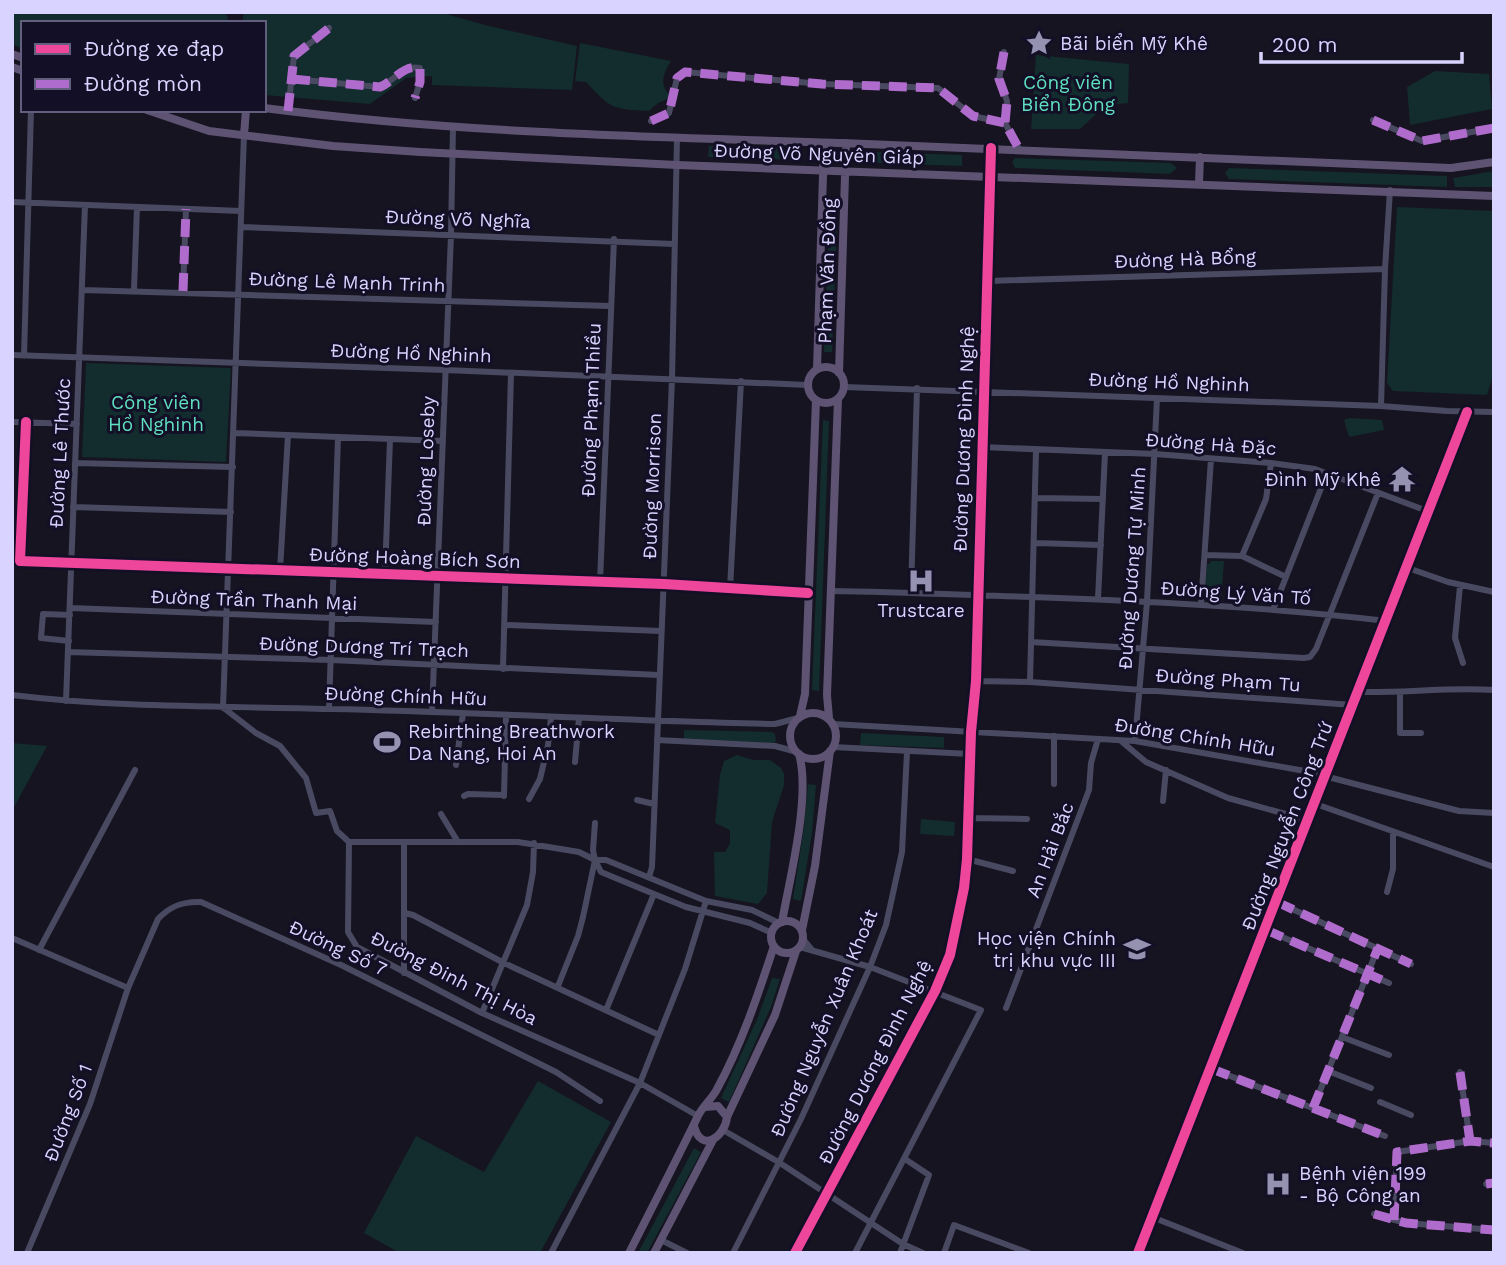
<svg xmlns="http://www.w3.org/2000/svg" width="1506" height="1265" font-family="'Work Sans',sans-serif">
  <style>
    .green { fill: #132c2d }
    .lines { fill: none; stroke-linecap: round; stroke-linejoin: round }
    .minor { stroke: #4a4962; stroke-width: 6 }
    .major { stroke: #5e5373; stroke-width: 8 }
    .quiet { stroke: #b06ccc; stroke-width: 9; stroke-dasharray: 18 9; stroke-linecap: butt }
    .cycleway-casing { stroke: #130f26; stroke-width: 15 }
    .cycleway { stroke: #ed469a; stroke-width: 10 }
    .labels { text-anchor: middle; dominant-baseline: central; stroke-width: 6; stroke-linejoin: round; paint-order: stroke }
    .poi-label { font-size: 19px; fill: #d9d4ff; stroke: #130f26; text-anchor: start }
    .park-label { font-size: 19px; fill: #5fe0c0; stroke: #130f26 }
    .street-label { font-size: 19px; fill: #d9d4ff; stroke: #130f26 }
  </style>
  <rect width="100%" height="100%" fill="#161421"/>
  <!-- green -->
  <path class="green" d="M12,12H226L229,23H23V49L12,44Z
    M244,12H439L485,25L577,46L572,90L432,85V76L406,78L370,104L264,95V23H242Z
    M580,43L671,61C663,74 658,86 672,97L658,103L649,111C612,109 611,109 586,82L575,81Z
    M1036,55L1129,64L1128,103L1106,105L1080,129H1031Z
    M1435,71L1489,74L1492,109L1410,125L1407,87Z
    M709,146L796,149L795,160L708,157Z
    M876,152L962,155V166L876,163Z
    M1015,158L1171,163L1177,168L1170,174L1015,168L1012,162Z
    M1229,168L1447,176V187L1229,179L1225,173Z
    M1494,171V187H1455L1453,178Z
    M830,198H838L832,352H824Z
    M1397,207L1494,211V373L1487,395L1393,391L1387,383Z
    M86,363L231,368L226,462L82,457Z
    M1349,418L1382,420L1384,430L1349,437L1344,420Z
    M823,420L829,421L819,691L812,690Z
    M1212,561H1224L1221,602H1210L1204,598L1207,565Z
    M684,730L771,732L775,734L776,741L774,743L684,740Z
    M861,733L944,737V748L860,745Z
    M12,743L47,746L12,811Z
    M737,755L753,760H770L781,768L784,774V785L772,822L767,893L758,904L715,896L714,852H725L730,843V830L715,823L720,775L724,761Z
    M808,784L816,785L812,833L801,901L793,899L804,827Z
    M921,819L955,822L954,836L920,834Z
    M772,978L780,979L771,1007L729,1102L721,1098L758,1017Z
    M538,1081L611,1122L540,1253H400L364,1233L416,1136L484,1172Z
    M694,1148L701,1152L647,1253H638Z"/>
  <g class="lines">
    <!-- minor -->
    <path class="minor" d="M1004,52L999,79L1007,101L1005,123L1019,149
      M292,79L380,87C394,81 404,64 420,68V82L415,98
      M288,111L294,56L329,28
      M1373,120L1422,141L1494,128
      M651,121L669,113L677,78L685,72L822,84L938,88L973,116L1005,123
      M12,202L241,211
      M241,227L674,244
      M987,281L1385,269
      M83,290L610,306
      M134,290L137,207
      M183,291L186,209
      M12,355L445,370L808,385
      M24,356L31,110
      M844,387L1381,406L1447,411L1494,412
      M1381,406L1385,269L1390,190
      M12,422L77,424
      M26,422L20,561L664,584L808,593
      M234,433L443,441
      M982,447L1155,454L1271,463L1315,469L1430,512
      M75,463L233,467
      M1036,498L1103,499
      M73,507L231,512
      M1035,543L1101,545
      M1205,555L1242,556L1286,577
      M1242,556L1266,499L1271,463
      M1408,568L1448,582L1494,592
      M280,570L288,435
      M385,574L390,439
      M600,582L614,239
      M1460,586L1455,638L1463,663
      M730,589L741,381
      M831,591C898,592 965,595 1032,597C1150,601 1269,607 1387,621
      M911,592L917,388
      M1098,599L1105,453
      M1201,605L1211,459
      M70,608L436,622
      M1273,610L1327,473
      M505,625L661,631
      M69,641L41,638L43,614L70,615
      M1031,642L1304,658L1310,657L1316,649L1378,493
      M68,652L331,660L659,675
      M503,669L511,373
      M976,681L1030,682L1353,705
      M1030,682L1036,450
      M1359,692C1404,693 1449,687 1494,690
      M1400,693V733H1421
      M12,695C118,708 224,706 330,709C478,712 626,721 775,724L798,718
      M66,701L85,205
      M223,708L244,135
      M225,709L256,733L280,746L306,778L316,813L330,811L337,831L349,842L348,932L357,947L482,1013L640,1083L698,1116
      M329,709L338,437
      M432,712L451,235L453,127
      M833,724L1135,741L1305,771L1459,811L1494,813
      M657,740L775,746L797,752
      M1121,741L1146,762L1228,798L1307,820
      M1135,741L1147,602L1157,398
      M833,747L970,754
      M575,762L579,718
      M456,765L463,713
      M1054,784V736
      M464,796L468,794L504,795
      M504,796L506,715
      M529,799L540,779L548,745L551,717
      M637,800L654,804
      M1163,801L1166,770
      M1313,803L1494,867
      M441,814L458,842
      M969,818L1027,819
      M349,842H518L579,852L595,860H606L706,901L752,910L779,923
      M967,859L1013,871
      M595,860L601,872L654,894L686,907L750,923L772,933
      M649,877L652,867L672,379L677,138
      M1387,892L1393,869V832
      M1277,902L1411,964
      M405,913L413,915L504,963L659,1035
      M1266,930L1389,983
      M12,938L128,988
      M803,939L812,950
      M800,947L870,967L981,1010L855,1253
      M39,950L135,770
      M404,973V842
      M558,986L578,936L583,917L595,860L593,850L595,823
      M1006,1008L1089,790L1091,763L1098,739
      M606,1010L654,894
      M482,1013L527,905L533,872L534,843
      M1342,1037L1389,1055
      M1212,1069L1385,1136
      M1328,1071L1371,1088
      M1460,1072L1470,1141
      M1380,1102L1411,1115
      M1313,1108L1378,948
      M723,1130L780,1163L903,1244L923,1253
      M1486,1184L1494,1183
      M1374,1214L1406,1223L1494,1230
      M1152,1217L1243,1253
      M1394,1220L1397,1152L1470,1141L1494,1143
      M661,1240L687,1253
      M27,1253L90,1104L128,988L158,919C170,906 183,901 201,902L341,965L556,1072L600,1101
      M551,1253L640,1083L685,969L706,901
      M733,1253L801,1119L870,967L886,925L902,852L907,752
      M795,1253L935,991L950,955L964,888L967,859L971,732L976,681L991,148
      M900,1253L929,1175L905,1159
      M944,1253L954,1225L1029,1253
      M1138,1253L1467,412"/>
    <!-- major -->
    <path class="major" d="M12,54L23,58
      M12,67L23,71
      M264,108C456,133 649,137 842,143C1045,150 1248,158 1451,168L1494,162
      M147,110L209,131L333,146L420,152L677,165L1494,196
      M244,135L246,110
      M1199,183L1200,157
      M808 385a18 18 0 1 1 36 0a18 18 0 1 1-36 0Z
      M817,369L824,143
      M839,373L846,143
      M790 736a23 23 0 1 1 46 0a23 23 0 1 1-46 0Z
      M800,716L805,694L816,400
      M829,718L827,695L838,399
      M771 937a16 16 0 1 1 32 0a16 16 0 1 1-32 0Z
      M782,922C790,877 811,796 799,754
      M802,930L815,866L830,751
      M705,1107L718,1106L727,1117
      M694,1126C701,1154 725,1137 727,1117L775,1015L796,951
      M629,1253C652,1208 675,1163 697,1118C701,1108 710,1101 716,1091C741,1046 758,995 774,946
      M654,1253L713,1140"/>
    <!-- quiet -->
    <path class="quiet" d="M1004,52L999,79L1007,101L1005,123L1019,149
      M292,79L380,87C394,81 404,64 420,68V82L415,98
      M288,111L294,56L329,28
      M1373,120L1422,141L1494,128
      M651,121L669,113L677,78L685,72L822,84L938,88L973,116L1005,123
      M183,291L186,209
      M1277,902L1411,964
      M1266,930L1389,983
      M1212,1069L1385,1136
      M1460,1072L1470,1141
      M1313,1108L1378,948
      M1486,1184L1494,1183
      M1374,1214L1406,1223L1494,1230
      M1394,1220L1397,1152L1470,1141L1494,1143"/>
    <!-- cycleway casing -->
    <g class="cycleway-casing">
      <path id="cycleway" d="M26,422L20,561L664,584L808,593
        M795,1253L935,991L950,955L964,888L967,859L971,732L976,681L991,148
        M1138,1253L1467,412"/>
    </g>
    <!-- cycleway -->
    <use href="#cycleway" class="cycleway"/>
  </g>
  <!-- icons -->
  <defs>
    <g id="sight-bare" transform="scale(2.1)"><path d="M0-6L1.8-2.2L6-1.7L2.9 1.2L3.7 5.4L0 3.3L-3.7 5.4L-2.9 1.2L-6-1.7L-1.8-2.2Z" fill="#9591b1" stroke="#130f26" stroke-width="2.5" paint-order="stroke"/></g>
    <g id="temple-bare" transform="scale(2.1)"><path d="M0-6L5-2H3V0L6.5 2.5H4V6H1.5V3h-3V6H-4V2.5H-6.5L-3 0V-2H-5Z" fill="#9591b1" stroke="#130f26" stroke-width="2.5" paint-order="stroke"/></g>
    <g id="hospital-bare" transform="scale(2.1)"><path d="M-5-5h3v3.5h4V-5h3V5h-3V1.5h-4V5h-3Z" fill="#9591b1" stroke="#130f26" stroke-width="2.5" paint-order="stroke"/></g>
    <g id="stadium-bare" transform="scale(2.1)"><path d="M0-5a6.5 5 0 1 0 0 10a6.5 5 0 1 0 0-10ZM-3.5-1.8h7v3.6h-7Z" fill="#9591b1" stroke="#130f26" stroke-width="2.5" paint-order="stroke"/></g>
    <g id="university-bare" transform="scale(2.1)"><path d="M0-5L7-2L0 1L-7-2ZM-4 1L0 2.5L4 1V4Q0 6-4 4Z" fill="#9591b1" stroke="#130f26" stroke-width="2.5" paint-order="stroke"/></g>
  </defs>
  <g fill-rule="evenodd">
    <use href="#sight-bare" x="1039" y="43"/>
    <use href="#temple-bare" x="1402" y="479"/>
    <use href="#hospital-bare" x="921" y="581"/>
    <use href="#stadium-bare" x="387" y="742"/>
    <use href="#university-bare" x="1137" y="949"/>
    <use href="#hospital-bare" x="1278" y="1184"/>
  </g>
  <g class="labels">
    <!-- poi labels -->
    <g class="poi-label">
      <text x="1060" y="43">Bãi biển Mỹ Khê</text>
      <text x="1381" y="479" text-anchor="end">Đình Mỹ Khê</text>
      <text x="921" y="610" text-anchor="middle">Trustcare</text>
      <text x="408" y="731">Rebirthing Breathwork<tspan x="408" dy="22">Da Nang, Hoi An</tspan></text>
      <text x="1116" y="938" text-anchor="end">Học viện Chính<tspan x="1116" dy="22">trị khu vực III</tspan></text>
      <text x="1299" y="1173">Bệnh viện 199<tspan x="1299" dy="22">- Bộ Công an</tspan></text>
    </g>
    <!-- park labels -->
    <g class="park-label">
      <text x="1068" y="82">Công viên<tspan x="1068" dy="22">Biển Đông</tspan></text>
      <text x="156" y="402">Công viên<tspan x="156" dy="22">Hồ Nghinh</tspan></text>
    </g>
    <!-- street labels -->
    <g class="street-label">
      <text transform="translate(819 154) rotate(2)">Đường Võ Nguyên Giáp</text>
      <text transform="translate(458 219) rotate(2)">Đường Võ Nghĩa</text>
      <text transform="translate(1185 259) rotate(-2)">Đường Hà Bổng</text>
      <text transform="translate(827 271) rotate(-88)">Phạm Văn Đồng</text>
      <text transform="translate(347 282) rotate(2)">Đường Lê Mạnh Trinh</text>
      <text transform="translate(411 353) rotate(2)">Đường Hồ Nghinh</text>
      <text transform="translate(1169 382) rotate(2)">Đường Hồ Nghinh</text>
      <text transform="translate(591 410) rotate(-88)">Đường Phạm Thiều</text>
      <text transform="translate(964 439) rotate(-88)">Đường Dương Đình Nghệ</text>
      <text transform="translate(1211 444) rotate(4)">Đường Hà Đặc</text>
      <text transform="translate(60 453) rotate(-87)">Đường Lê Thước</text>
      <text transform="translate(426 461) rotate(-88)">Đường Loseby</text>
      <text transform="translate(652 486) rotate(-88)">Đường Morrison</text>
      <text transform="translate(415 558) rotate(2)">Đường Hoàng Bích Sơn</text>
      <text transform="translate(1132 568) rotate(-86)">Đường Dương Tự Minh</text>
      <text transform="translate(1236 593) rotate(4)">Đường Lý Văn Tố</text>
      <text transform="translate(254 600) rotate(2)">Đường Trần Thanh Mại</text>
      <text transform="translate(364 647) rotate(2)">Đường Dương Trí Trạch</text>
      <text transform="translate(1228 680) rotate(4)">Đường Phạm Tu</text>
      <text transform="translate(406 696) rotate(2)">Đường Chính Hữu</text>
      <text transform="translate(1195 737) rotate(9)">Đường Chính Hữu</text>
      <text transform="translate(1287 826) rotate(-69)">Đường Nguyễn Công Trứ</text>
      <text transform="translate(1050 850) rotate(-69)">An Hải Bắc</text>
      <text transform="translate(338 948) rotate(25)">Đường Số 7</text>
      <text transform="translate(454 978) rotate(27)">Đường Đinh Thị Hòa</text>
      <text transform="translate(824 1023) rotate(-67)">Đường Nguyễn Xuân Khoát</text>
      <text transform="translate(875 1062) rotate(-63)">Đường Dương Đình Nghệ</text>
      <text transform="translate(68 1113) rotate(-69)">Đường Số 1</text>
    </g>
  </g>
  <!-- border -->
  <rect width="1506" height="1265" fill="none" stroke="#d9d4ff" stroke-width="28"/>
  <!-- legend -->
  <rect x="21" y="21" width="245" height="91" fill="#130f26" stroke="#625e7d" stroke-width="2"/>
  <rect x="35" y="44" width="35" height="10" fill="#ed469a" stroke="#625e7d" stroke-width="2"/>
  <text x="84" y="56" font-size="21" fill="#d9d4ff">Đường xe đạp</text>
  <rect x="35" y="79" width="35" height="10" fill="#b06ccc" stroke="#625e7d" stroke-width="2"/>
  <text x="84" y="91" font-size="21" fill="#d9d4ff">Đường mòn</text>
  <!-- scale -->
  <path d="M1261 52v10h201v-10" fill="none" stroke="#d9d4ff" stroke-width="3.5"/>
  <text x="1272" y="52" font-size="21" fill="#d9d4ff" stroke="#130f26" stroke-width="5" paint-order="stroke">200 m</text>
</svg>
